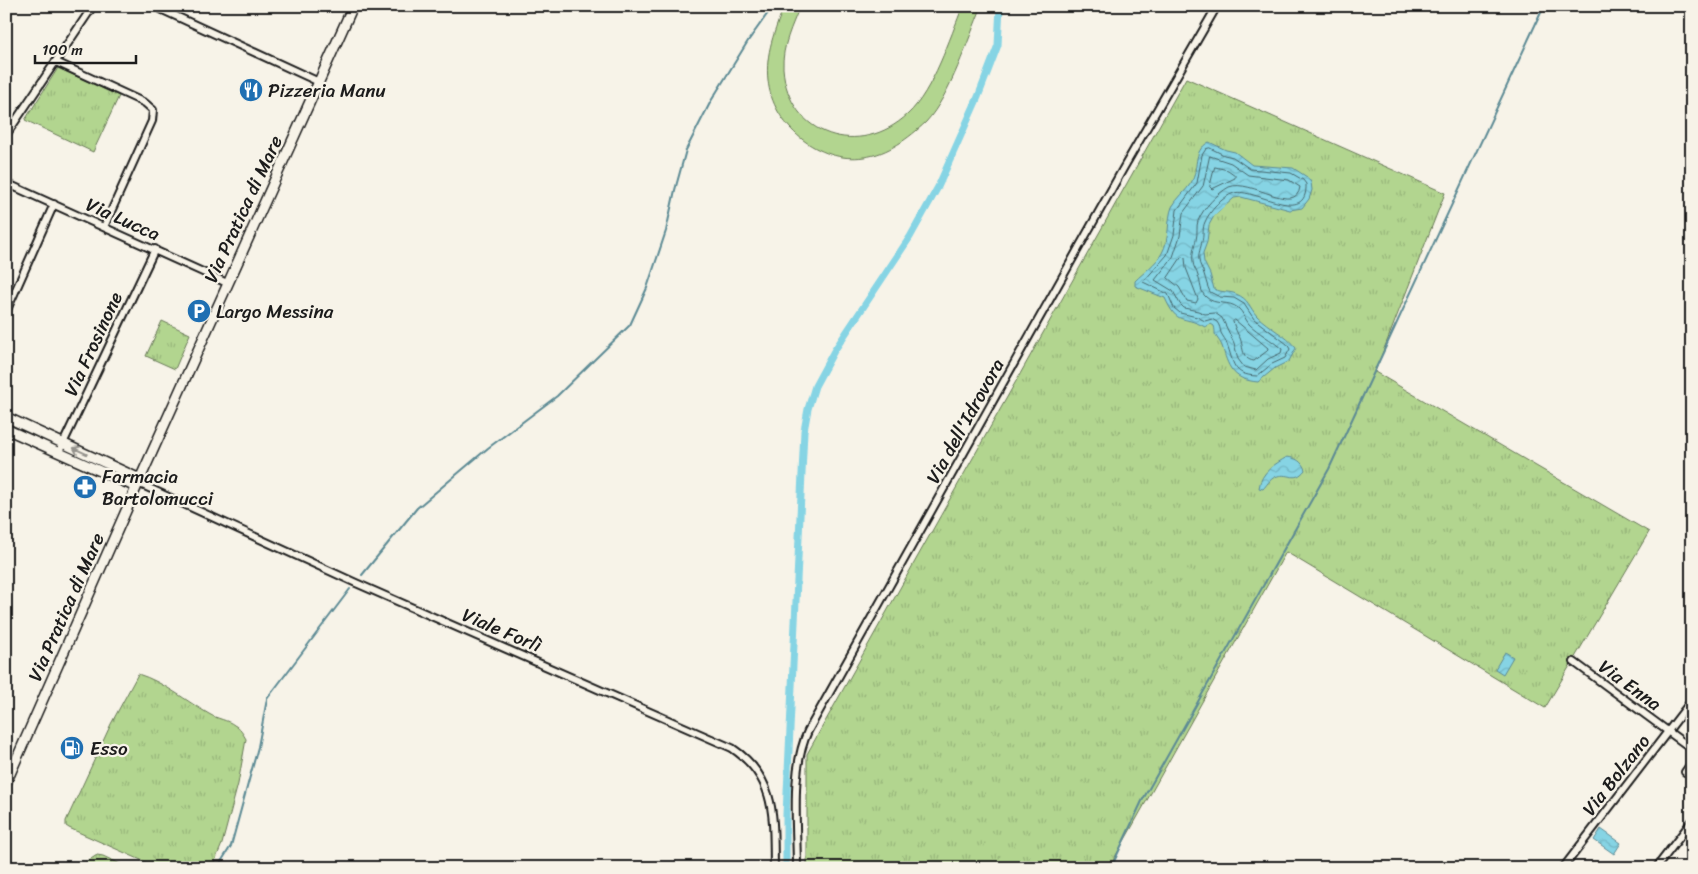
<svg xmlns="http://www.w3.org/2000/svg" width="1698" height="874" font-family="Sriracha,sans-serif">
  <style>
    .grass { fill: url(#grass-tufts); stroke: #677856 }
    .pitch { fill: #b2d58f; stroke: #677856 }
    .water { fill: url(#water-waves); stroke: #5c8a94 }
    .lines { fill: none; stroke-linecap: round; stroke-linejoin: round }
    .shore { stroke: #46666c; stroke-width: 1 }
    .stream { stroke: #5c8a94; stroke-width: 2 }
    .canal { stroke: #86d4e4; stroke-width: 7 }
    .street-casing { stroke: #1c1c1c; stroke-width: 10 }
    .secondary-casing { stroke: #1c1c1c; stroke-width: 12 }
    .street { stroke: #f7f3e8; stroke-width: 6 }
    .secondary { stroke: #f7f3e8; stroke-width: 9 }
    .oneway { stroke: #94928c }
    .labels { text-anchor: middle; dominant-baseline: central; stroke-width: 4.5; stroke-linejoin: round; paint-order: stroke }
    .poi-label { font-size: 19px; fill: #1c1c1c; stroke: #f7f3e8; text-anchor: start }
    .street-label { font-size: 19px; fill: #1c1c1c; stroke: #f7f3e8 }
  </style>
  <defs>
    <pattern id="grass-tufts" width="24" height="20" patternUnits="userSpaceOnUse" patternTransform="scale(1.25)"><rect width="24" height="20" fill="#b2d58f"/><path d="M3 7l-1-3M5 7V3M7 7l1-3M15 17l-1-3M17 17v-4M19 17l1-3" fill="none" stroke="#98b67b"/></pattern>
    <pattern id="water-waves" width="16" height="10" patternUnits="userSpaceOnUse" patternTransform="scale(1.25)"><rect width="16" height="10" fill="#86d4e4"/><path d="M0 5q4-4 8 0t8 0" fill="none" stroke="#73b5c3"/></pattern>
  </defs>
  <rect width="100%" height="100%" fill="#f7f3e8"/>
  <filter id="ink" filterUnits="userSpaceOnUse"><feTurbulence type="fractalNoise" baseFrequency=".02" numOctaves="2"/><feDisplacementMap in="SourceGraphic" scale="10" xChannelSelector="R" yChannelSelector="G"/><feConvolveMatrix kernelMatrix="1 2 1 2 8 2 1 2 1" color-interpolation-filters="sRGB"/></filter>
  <g filter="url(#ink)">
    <!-- grass -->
    <path class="grass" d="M58,68L119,96L93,152L25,120Z
      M1186,78L1445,193L1375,372L1649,532L1545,708L1286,552L1109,868H807V754Z
      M162,321L190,334L175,369L146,356Z
      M138,674C164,682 186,701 209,714C217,719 228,720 234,725C240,728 243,734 246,739L238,784L222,844L212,868H159L69,828L66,826V821L111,724Z
      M97,855L103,856L129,868H77Z"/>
    <!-- pitch -->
    <path class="pitch" d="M784,6H800C792,26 782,46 783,68C788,137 860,159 908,114C933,91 950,37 963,6H982C968,39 950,96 926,122C909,138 888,154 864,157C819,164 772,125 768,80C765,54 775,30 784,6Z"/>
    <!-- water -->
    <path class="water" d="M1209,142L1226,150L1235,152L1252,165L1293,168L1307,177L1311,182L1312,190L1309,199L1302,208L1290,210L1241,197L1234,198L1214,216L1209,225L1207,242L1203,253L1204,262L1210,274L1214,289C1222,293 1230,291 1236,294C1249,299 1249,307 1257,316C1269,328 1286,335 1296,348L1289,361L1275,368L1258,382C1235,380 1229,370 1223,349C1222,343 1217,339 1215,334C1215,332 1215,329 1214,326L1211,324L1205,327C1182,314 1178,327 1165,298L1135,286V281C1144,272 1156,264 1162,253C1170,239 1167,219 1172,207C1177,198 1186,191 1191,183C1200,168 1191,152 1209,142Z
      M1287,457C1296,458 1302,461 1305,470C1294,484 1288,471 1275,477C1269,480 1267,485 1263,489L1259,488C1261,472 1275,464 1287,457Z
      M1505,652L1513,657L1503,674L1495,669Z
      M1601,829L1621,843L1614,854L1594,840Z"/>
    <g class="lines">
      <!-- shore -->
      <path class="shore" d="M1210,148L1224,155L1233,157L1250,169L1291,173L1303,180L1306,184C1308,227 1254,187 1234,193C1223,196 1209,212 1205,222C1202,228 1204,235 1202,241C1201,248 1198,253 1199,260C1199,265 1203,269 1204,274C1206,280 1207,286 1210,292L1220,297L1234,298L1244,304L1254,319L1287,344L1290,349L1285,358L1272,364L1257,376C1232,375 1234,363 1227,344C1226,340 1223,337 1221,333C1220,329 1220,326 1217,322L1212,319L1205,321L1197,317L1180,313L1174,308L1168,294L1143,282L1167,255L1174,235L1177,210L1197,183L1202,155L1206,149Z
        M1210,156L1231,163L1248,175L1289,180L1300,187C1296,216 1251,178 1229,187C1218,193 1203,208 1198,221C1196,226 1198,233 1196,240C1194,248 1192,253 1193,262C1193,267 1197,271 1198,276C1201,283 1200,292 1206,297C1215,306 1229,300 1238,308C1243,312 1245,319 1249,324C1258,333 1272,340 1282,349L1281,353L1268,359L1256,370L1244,367L1238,359L1234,343L1222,318L1215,313L1205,314L1198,311L1184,308L1180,304L1173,291L1155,280L1173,257L1180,236L1183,213L1203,186Z
        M1215,167L1228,170L1235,175V178L1212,189L1210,187Z
        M1182,257L1185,258L1186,268L1198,299L1196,303L1187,301L1179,287L1168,278Z
        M1235,320L1268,348L1267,351L1254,361C1241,359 1244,348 1240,338C1237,333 1235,328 1233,322Z"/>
      <!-- stream -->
      <path class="stream" d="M362,575L417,508L488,448L557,396L630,325L647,288L666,231L675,190L686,150L711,101L748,41L773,6
        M217,868L231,846L258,747L267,699L350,589
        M1111,868L1142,801L1329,469L1544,6"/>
      <!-- canal -->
      <path class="canal" d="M786,868V814L804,431L808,409L815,386L834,351L910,237L938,187L978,97L998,45L1000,6"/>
      <!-- street casing -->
      <g class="street-casing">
        <path id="street" d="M154,6L319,82
          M56,62L145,103L153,110L152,121L104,227
          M6,135L93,6
          M6,183L227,283
          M6,312L54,204
          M59,452L155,249
          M138,483L356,583L732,748C778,779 773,819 774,868
          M1574,662L1692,749
          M1685,772L1692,762
          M797,868C797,826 790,769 808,731L1124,167L1217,6
          M1563,868L1692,700
          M1656,868L1692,821"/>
      </g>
      <!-- secondary casing -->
      <g class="secondary-casing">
        <path id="secondary" d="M6,417L140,479
          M6,429L136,487
          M6,783L140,479L353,6"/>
      </g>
      <!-- street -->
      <use href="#street" class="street"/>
      <!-- secondary -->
      <use href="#secondary" class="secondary"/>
    </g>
    <!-- one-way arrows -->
    <defs><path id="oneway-shaft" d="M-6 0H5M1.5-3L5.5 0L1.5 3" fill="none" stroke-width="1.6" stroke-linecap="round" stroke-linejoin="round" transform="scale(1.25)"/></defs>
    <use class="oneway" href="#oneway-shaft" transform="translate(80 451) rotate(-155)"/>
  </g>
  <!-- icons -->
  <defs>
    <g id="restaurant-disc" transform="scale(1.25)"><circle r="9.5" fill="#1f6fb2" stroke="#f7f3e8"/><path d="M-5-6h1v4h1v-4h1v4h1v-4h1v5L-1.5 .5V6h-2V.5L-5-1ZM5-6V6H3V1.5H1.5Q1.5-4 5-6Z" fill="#fff"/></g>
    <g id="parking-disc" transform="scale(1.25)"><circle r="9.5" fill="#1f6fb2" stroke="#f7f3e8"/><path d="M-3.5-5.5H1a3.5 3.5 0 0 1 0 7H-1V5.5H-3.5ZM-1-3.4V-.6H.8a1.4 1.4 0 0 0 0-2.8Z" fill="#fff"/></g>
    <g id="pharmacy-disc" transform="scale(1.25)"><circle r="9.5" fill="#1f6fb2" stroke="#f7f3e8"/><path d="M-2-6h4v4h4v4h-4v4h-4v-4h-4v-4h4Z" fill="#fff"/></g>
    <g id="fuel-disc" transform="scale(1.25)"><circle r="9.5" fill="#1f6fb2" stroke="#f7f3e8"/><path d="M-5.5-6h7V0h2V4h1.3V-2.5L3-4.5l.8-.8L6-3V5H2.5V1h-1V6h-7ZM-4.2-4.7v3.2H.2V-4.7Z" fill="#fff"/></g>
  </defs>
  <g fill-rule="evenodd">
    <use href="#restaurant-disc" x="251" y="90"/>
    <use href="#parking-disc" x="199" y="311"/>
    <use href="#pharmacy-disc" x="85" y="487"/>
    <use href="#fuel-disc" x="72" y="748"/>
  </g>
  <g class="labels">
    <!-- poi labels -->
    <g class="poi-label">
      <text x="268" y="90">Pizzeria Manu</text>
      <text x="216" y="311">Largo Messina</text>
      <text x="102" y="476">Farmacia<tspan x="102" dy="22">Bartolomucci</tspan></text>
      <text x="90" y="748">Esso</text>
    </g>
    <!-- street labels -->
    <g class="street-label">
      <text transform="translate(243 209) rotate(-65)">Via Pratica di Mare</text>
      <text transform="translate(123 219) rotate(24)">Via Lucca</text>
      <text transform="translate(93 344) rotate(-65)">Via Frosinone</text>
      <text transform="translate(965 421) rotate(-61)">Via dell'Idrovora</text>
      <text transform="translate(66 607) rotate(-66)">Via Pratica di Mare</text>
      <text transform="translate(502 630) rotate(23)">Viale Forlì</text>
      <text transform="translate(1630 685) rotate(36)">Via Enna</text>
      <text transform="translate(1616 775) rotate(-52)">Via Bolzano</text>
    </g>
  </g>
  <!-- margin -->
  <rect width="1698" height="874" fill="none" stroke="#f7f3e8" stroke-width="25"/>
  <rect x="12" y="12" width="1673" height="849" fill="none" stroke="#1c1c1c" stroke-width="2" filter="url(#ink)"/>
  <!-- scale -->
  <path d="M35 55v8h101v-8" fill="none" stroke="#1c1c1c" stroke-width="2.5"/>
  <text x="42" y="55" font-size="15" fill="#1c1c1c" stroke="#f7f3e8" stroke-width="4" paint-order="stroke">100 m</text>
</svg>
